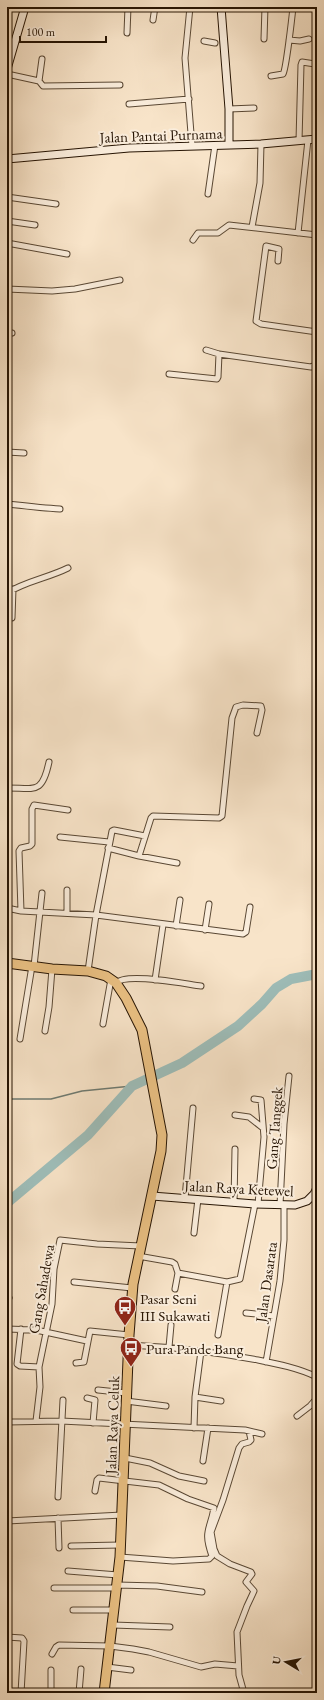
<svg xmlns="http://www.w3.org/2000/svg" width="324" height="1700" font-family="'EB Garamond',serif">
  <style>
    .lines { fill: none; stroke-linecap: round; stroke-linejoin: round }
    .stream { stroke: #6e7a71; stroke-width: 1.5 }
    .river { stroke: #9ebeba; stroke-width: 10 }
    .street-casing { stroke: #5a4834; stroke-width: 7 }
    .secondary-casing { stroke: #261403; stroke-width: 9 }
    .highway-casing { stroke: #261403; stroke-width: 11 }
    .street { stroke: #faeddc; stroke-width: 5 }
    .secondary { stroke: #faeddc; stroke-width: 7 }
    .highway { stroke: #ecc284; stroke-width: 9 }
    .labels { text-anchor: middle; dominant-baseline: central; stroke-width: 4; stroke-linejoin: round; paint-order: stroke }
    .street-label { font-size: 15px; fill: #261403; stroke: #faeddc }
    .poi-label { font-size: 15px; fill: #261403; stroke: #faeddc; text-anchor: start }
  </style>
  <rect width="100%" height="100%" fill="#f8e4c9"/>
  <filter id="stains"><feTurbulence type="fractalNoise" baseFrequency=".005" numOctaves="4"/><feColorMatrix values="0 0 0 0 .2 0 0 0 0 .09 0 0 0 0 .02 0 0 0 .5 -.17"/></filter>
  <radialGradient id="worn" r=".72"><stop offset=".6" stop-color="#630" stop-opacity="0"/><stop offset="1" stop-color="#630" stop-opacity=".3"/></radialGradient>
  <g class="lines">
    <!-- stream -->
    <path class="stream" d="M7,1099H51L82,1091L132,1086"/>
    <!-- river -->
    <path class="river" d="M7,1203L88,1135L132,1086L182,1063L238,1026L262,1004L276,988L291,979L312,975H317"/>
    <!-- street casing -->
    <g class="street-casing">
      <path id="street" d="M190,7L185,58L192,146
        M153,20L155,7
        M127,33L128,7
        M264,39L265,7
        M289,40L300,41L309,39
        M204,41L215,43
        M7,74L39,81L43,86L120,85
        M271,76L283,74C286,70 292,17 293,7
        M39,81L42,59
        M129,104L189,99
        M229,109L254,108
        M299,141L301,65L302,62L315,64
        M208,194L215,145
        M7,197L56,204
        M7,221L35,225
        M252,227L260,183L261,144
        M298,233L308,140
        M193,240L198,233H218L229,225L317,235
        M7,243L67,254
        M278,261L279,249L266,246L256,321L261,324L317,332
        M7,289L52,291L75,289L120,280
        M7,334L12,333
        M206,350L219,354L311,367L315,365L317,350
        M169,374L217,379L218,377L219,354
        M7,452L24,453
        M7,504C25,506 42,508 60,509
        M7,593C26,581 48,578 68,568
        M12,618L13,589
        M7,788C35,788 42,795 49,762
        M60,837L109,842
        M108,848L139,856L177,863
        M139,856L151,818L153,816L219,818L222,816L232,718L236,707L243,705L261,706L262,710L257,733
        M67,890V913
        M7,908L21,911L96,915L112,831L114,830L145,836
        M21,911L19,851L21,848L30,846L32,844V809L34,805L68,810
        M176,926L180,900
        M205,930L209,904
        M34,966L42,893
        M88,971L96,915L243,934L246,932L250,907
        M155,980L163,925
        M116,983C126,972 185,984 201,986
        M103,1024L111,979
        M45,1031L49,1007L52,969
        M20,1039L32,966
        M254,1099L261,1100L264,1137L258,1204
        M235,1115L249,1117L263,1128
        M185,1198L193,1108
        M234,1203L235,1149
        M280,1205L284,1124L289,1076
        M194,1233L198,1199
        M138,1256L172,1262L175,1264L178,1273L175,1289
        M178,1273L227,1282L240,1279L255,1204
        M74,1282L132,1288
        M7,1301L9,1298
        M246,1313L274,1316
        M7,1329L36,1330L87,1341
        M21,1329L17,1364L20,1366L39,1367
        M218,1335L227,1282
        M129,1345C172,1347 215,1352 258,1360C278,1364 298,1368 317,1377
        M169,1347L171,1325
        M266,1362L280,1281L284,1240V1205
        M76,1363L84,1362L90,1331L129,1335
        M98,1390L127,1393
        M195,1397L221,1401
        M87,1398L95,1400L93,1423
        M126,1401L166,1406
        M297,1416L310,1406L317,1398
        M36,1421L40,1387L39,1367L52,1304L54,1269L60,1240L97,1244L141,1246
        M7,1422L61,1421L245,1430L262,1434
        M194,1428L195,1397L201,1351
        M125,1458L150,1463L179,1476L204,1481
        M203,1461L208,1428
        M95,1491L97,1480L99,1478L159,1485L188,1499L214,1508C210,1531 203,1530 212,1556L209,1559L173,1561L120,1557
        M58,1497L63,1400
        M58,1518L59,1548
        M7,1521L122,1515
        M71,1546L120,1545
        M68,1571L118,1575
        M117,1585L157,1586L202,1592
        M54,1588H117
        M73,1610H114
        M113,1625L170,1627
        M7,1637L22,1638L24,1641L21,1693
        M52,1654L56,1647L59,1645L110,1646L133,1649L149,1652L201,1667L215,1664L238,1666
        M107,1667L131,1670
        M51,1670V1693
        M79,1693L81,1669
        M244,1693L239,1675L237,1632L247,1606L254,1591L246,1582L252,1574L251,1572L230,1564L217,1556L214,1549L211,1532L223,1500L239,1448L242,1444L249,1442L251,1440L249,1431"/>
    </g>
    <!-- secondary casing -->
    <g class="secondary-casing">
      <path id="secondary" d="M221,7L229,109V145
        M7,69L25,7
        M7,159L129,148L261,144L317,139
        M152,1196L255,1204L295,1205L307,1201L314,1194L317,1188"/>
    </g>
    <!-- highway casing -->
    <g class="highway-casing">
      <path id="highway" d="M7,963L52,969L88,971L106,976L116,983L126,998L142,1030L162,1135L161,1151L133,1284L129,1335L120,1557L104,1693"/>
    </g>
    <!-- street -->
    <use href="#street" class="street"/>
    <!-- secondary -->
    <use href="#secondary" class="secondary"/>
    <!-- highway -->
    <use href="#highway" class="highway"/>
  </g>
  <!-- icons -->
  <defs>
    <g id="bus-pin" transform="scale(1.15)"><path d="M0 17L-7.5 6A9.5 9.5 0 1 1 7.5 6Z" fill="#8f2418" stroke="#faeddc"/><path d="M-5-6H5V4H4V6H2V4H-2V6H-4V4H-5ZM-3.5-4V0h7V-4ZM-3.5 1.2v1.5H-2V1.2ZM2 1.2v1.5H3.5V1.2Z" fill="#fff"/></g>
  </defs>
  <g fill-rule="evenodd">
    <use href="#bus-pin" x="125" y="1307"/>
    <use href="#bus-pin" x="131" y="1348"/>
  </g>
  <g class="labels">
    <!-- street labels -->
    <g class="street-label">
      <text transform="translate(161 135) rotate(-2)">Jalan Pantai Purnama</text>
      <text transform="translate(274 1128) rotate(-86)">Gang Tanggek</text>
      <text transform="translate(239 1188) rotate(3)">Jalan Raya Ketewel</text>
      <text transform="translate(266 1282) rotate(-82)">Jalan Dasarata</text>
      <text transform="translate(41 1289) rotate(-80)">Gang Sahadewa</text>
      <text transform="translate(112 1425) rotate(-88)">Jalan Raya Celuk</text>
    </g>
    <!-- poi labels -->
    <g class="poi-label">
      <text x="140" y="1298">Pasar Seni<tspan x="140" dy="17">III Sukawati</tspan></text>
      <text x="146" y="1348">Pura Pande Bang</text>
    </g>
  </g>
  <!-- margin -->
  <rect width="324" height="1700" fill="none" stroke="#f8e4c9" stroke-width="24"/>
  <rect x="8" y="8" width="308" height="1684" fill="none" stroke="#261403" stroke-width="2"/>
  <rect x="12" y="12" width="300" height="1676" fill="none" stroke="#261403"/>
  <!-- north arrow -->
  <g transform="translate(286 1662) rotate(280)" stroke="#faeddc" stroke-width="3" paint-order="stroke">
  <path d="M0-3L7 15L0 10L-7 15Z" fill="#261403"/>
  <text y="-6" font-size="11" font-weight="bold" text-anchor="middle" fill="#261403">U</text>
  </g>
  <!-- scale -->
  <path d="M20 36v6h86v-6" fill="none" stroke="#261403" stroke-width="2"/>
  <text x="26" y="36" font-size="12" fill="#261403" stroke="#faeddc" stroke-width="3" paint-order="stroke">100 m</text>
  <rect width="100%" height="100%" filter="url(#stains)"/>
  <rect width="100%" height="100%" fill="url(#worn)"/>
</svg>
